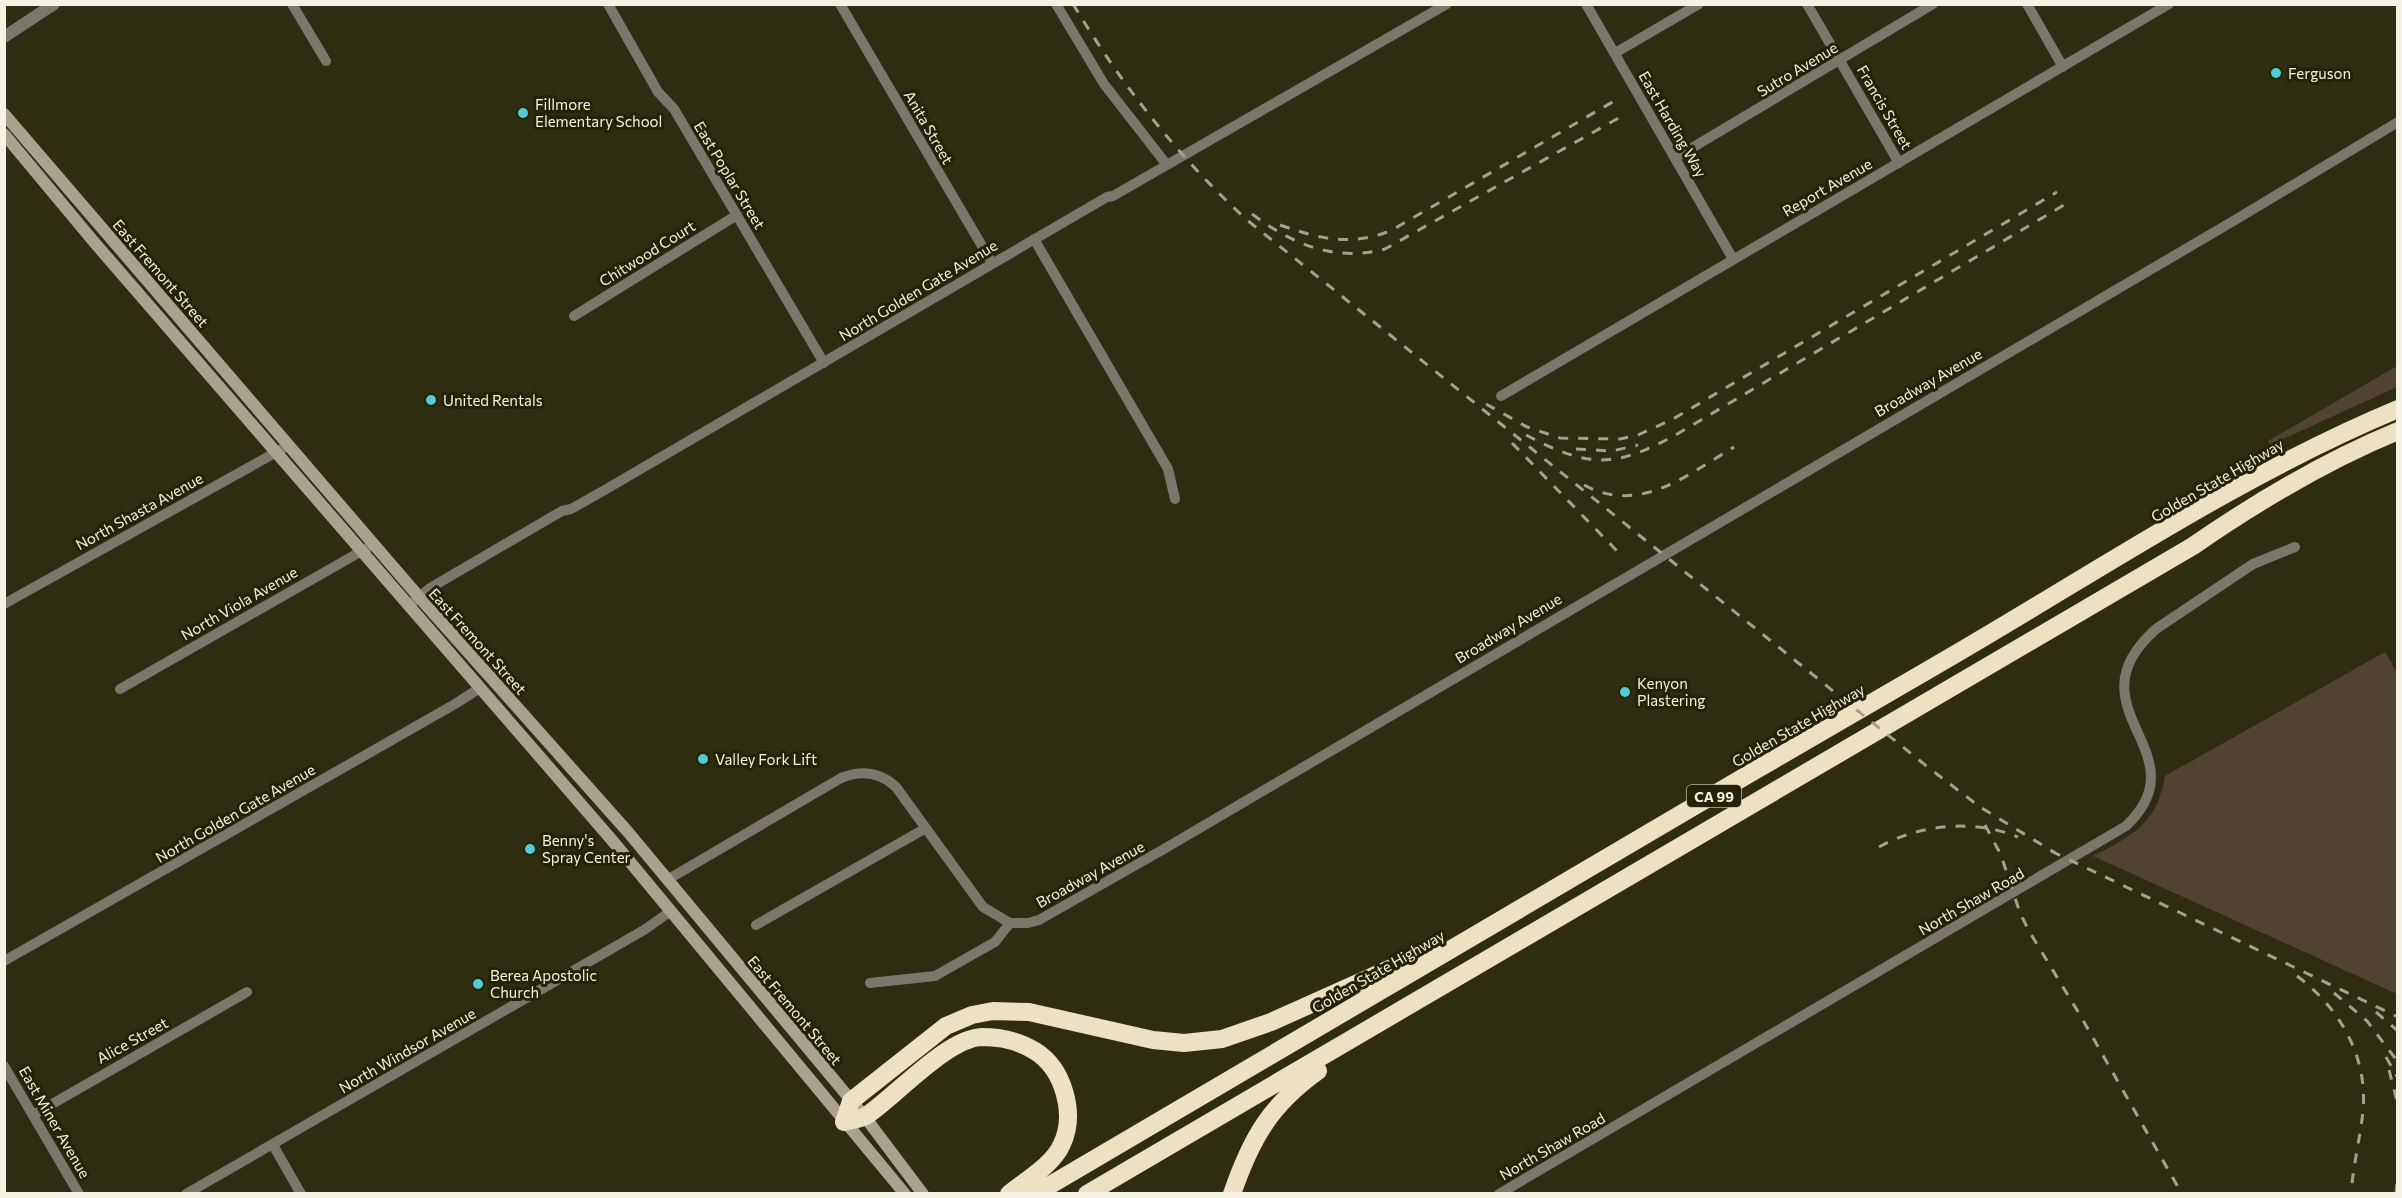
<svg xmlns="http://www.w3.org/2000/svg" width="2402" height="1198" font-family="Commissioner,sans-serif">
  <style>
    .green { fill: #524232 }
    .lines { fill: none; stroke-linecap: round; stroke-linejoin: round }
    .minor { stroke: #7c776b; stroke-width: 10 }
    .tertiary { stroke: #7c776b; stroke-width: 12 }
    .secondary { stroke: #aaa28e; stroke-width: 12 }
    .motorway { stroke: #eee0c2; stroke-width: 18 }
    .rail { stroke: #a3a28e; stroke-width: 3; stroke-dasharray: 10 10; stroke-linecap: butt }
    .poi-dot { fill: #52cbd7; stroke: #242308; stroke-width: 2 }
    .labels { text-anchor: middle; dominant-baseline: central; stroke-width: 6; stroke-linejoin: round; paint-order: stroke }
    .shield { fill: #242308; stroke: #b6b5a1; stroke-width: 1.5 }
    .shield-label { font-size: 14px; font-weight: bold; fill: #f4f3e3 }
    .street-label { font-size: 15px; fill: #f4f3e3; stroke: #242308 }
    .poi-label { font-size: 15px; fill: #f4f3e3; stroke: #242308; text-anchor: start }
  </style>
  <rect width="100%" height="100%" fill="#2e2d12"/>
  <!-- green -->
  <path class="green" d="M2397,366V387L2270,445L2268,441Z
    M2385,652L2398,674L2397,994L2093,856C2133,835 2157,824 2165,776Z"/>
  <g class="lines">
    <!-- minor -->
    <path class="minor" d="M292,4L326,61
      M608,4L658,92L674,109L824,363
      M840,4L992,263
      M1056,4L1104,84L1167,165
      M1586,4L1733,259
      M1807,4L1899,163
      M2027,4L2063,67
      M1615,53L1699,4
      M1675,158L1933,4
      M1034,239L1168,469L1175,499
      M574,316L737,215
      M1501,396L2169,4
      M413,602L430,588L562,511L571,509L603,491L1107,197L1113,196L1447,4
      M4,604L289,445
      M120,689L374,544
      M667,880L841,778C861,770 880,772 896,787L983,907L1010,923H1028L1039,920L1164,849L2235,220L2398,122
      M756,925L926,828
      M4,961L455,704L480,688
      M870,983L935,976L995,942L1010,923
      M4,1066L79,1194
      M33,1115L247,992
      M273,1145L301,1194
      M186,1194L644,930L671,911
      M1499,1194L2126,826C2204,752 2066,709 2156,629L2253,564L2295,547"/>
    <!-- tertiary -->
    <path class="tertiary" d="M4,37L54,4"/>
    <!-- secondary -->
    <path class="secondary" d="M4,114L419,597L628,832L865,1117L923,1194
      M4,134L94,242L611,839L905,1194"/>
    <!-- motorway -->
    <path class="motorway" d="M844,1122L851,1101L946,1026L972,1015L993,1011L1029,1012L1153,1040L1184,1043L1222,1039L1271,1022L1434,949
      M844,1122C851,1120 860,1119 866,1116C896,1096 947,1038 982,1037C1001,1037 1019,1041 1035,1051C1064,1069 1076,1114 1062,1144C1053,1165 1026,1180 1009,1194
      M1035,1194C1335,1017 1634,840 1935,666C2088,578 2235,477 2398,409
      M1087,1194L2193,546C2258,501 2325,461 2398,431
      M1232,1194C1251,1139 1270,1105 1318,1071"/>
    <!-- rail -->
    <path class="rail" d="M1073,4C1121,84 1178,157 1247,220L1929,768L1980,807L2057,854
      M1252,214C1294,245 1334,262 1385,249L1624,115
      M1280,225C1320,239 1352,247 1392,230L1616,100
      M1486,404L1527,427L1560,438L1620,439L1638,435L1673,419L2057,192
      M1526,435C1590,469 1616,468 1679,433L2064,205
      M1512,443L1619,553
      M1576,449L1612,451L1638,445
      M1584,485C1640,515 1687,475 1734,447
      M1985,825L2001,855L2020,913L2029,931L2080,1015L2182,1194
      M1879,847C1920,824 1974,819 2018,837
      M2051,851L2398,1017
      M2297,976C2340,1008 2368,1057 2363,1111C2360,1139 2353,1166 2351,1194
      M2334,993L2367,1021L2398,1062
      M2376,1012L2398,1031
      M2386,1057L2398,1078
      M2389,1070L2398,1105
      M2396,1194L2398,1168"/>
  </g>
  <!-- markers -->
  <g class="poi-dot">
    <circle cx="2276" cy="73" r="6"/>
    <circle cx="523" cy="113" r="6"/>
    <circle cx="431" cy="400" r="6"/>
    <circle cx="1625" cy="692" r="6"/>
    <circle cx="703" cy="759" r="6"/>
    <circle cx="530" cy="849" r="6"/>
    <circle cx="478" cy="984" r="6"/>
  </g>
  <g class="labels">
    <!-- shield labels -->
    <rect class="shield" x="1687" y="785" width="54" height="22" rx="4.5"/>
    <g class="shield-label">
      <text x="1714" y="796">CA 99</text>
    </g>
    <!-- street labels -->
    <g class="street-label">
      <text transform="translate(1797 69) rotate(-31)">Sutro Avenue</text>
      <text transform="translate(1885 107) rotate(60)">Francis Street</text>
      <text transform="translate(1673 124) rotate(60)">East Harding Way</text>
      <text transform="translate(929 127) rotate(60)">Anita Street</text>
      <text transform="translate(730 175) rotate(59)">East Poplar Street</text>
      <text transform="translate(1827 187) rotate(-30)">Report Avenue</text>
      <text transform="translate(647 253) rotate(-32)">Chitwood Court</text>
      <text transform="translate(161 273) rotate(49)">East Fremont Street</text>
      <text transform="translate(918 290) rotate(-31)">North Golden Gate Avenue</text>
      <text transform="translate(1928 382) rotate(-30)">Broadway Avenue</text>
      <text transform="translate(2217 480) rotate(-30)">Golden State Highway</text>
      <text transform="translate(139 511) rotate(-29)">North Shasta Avenue</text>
      <text transform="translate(239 603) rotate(-30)">North Viola Avenue</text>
      <text transform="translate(1508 628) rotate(-31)">Broadway Avenue</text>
      <text transform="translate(478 641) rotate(48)">East Fremont Street</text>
      <text transform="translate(1798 725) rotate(-30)">Golden State Highway</text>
      <text transform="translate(235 813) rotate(-30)">North Golden Gate Avenue</text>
      <text transform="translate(1090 874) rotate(-29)">Broadway Avenue</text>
      <text transform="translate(1971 901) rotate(-30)">North Shaw Road</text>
      <text transform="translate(1378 971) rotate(-30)">Golden State Highway</text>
      <text transform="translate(795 1010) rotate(50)">East Fremont Street</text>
      <text transform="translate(132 1040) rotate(-29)">Alice Street</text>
      <text transform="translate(407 1050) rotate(-30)">North Windsor Avenue</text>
      <text transform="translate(55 1122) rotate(60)">East Miner Avenue</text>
      <text transform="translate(1552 1146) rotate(-30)">North Shaw Road</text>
    </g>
    <!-- poi labels -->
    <g class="poi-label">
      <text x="2288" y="73">Ferguson</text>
      <text x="535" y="104">Fillmore<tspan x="535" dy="17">Elementary School</tspan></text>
      <text x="443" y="400">United Rentals</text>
      <text x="1637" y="683">Kenyon<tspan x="1637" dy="17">Plastering</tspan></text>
      <text x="715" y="759">Valley Fork Lift</text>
      <text x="542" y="840">Benny's<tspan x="542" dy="17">Spray Center</tspan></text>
      <text x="490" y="975">Berea Apostolic<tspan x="490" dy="17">Church</tspan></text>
    </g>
  </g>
  <!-- border -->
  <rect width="2402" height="1198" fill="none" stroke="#f4f3e3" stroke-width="12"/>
</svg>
